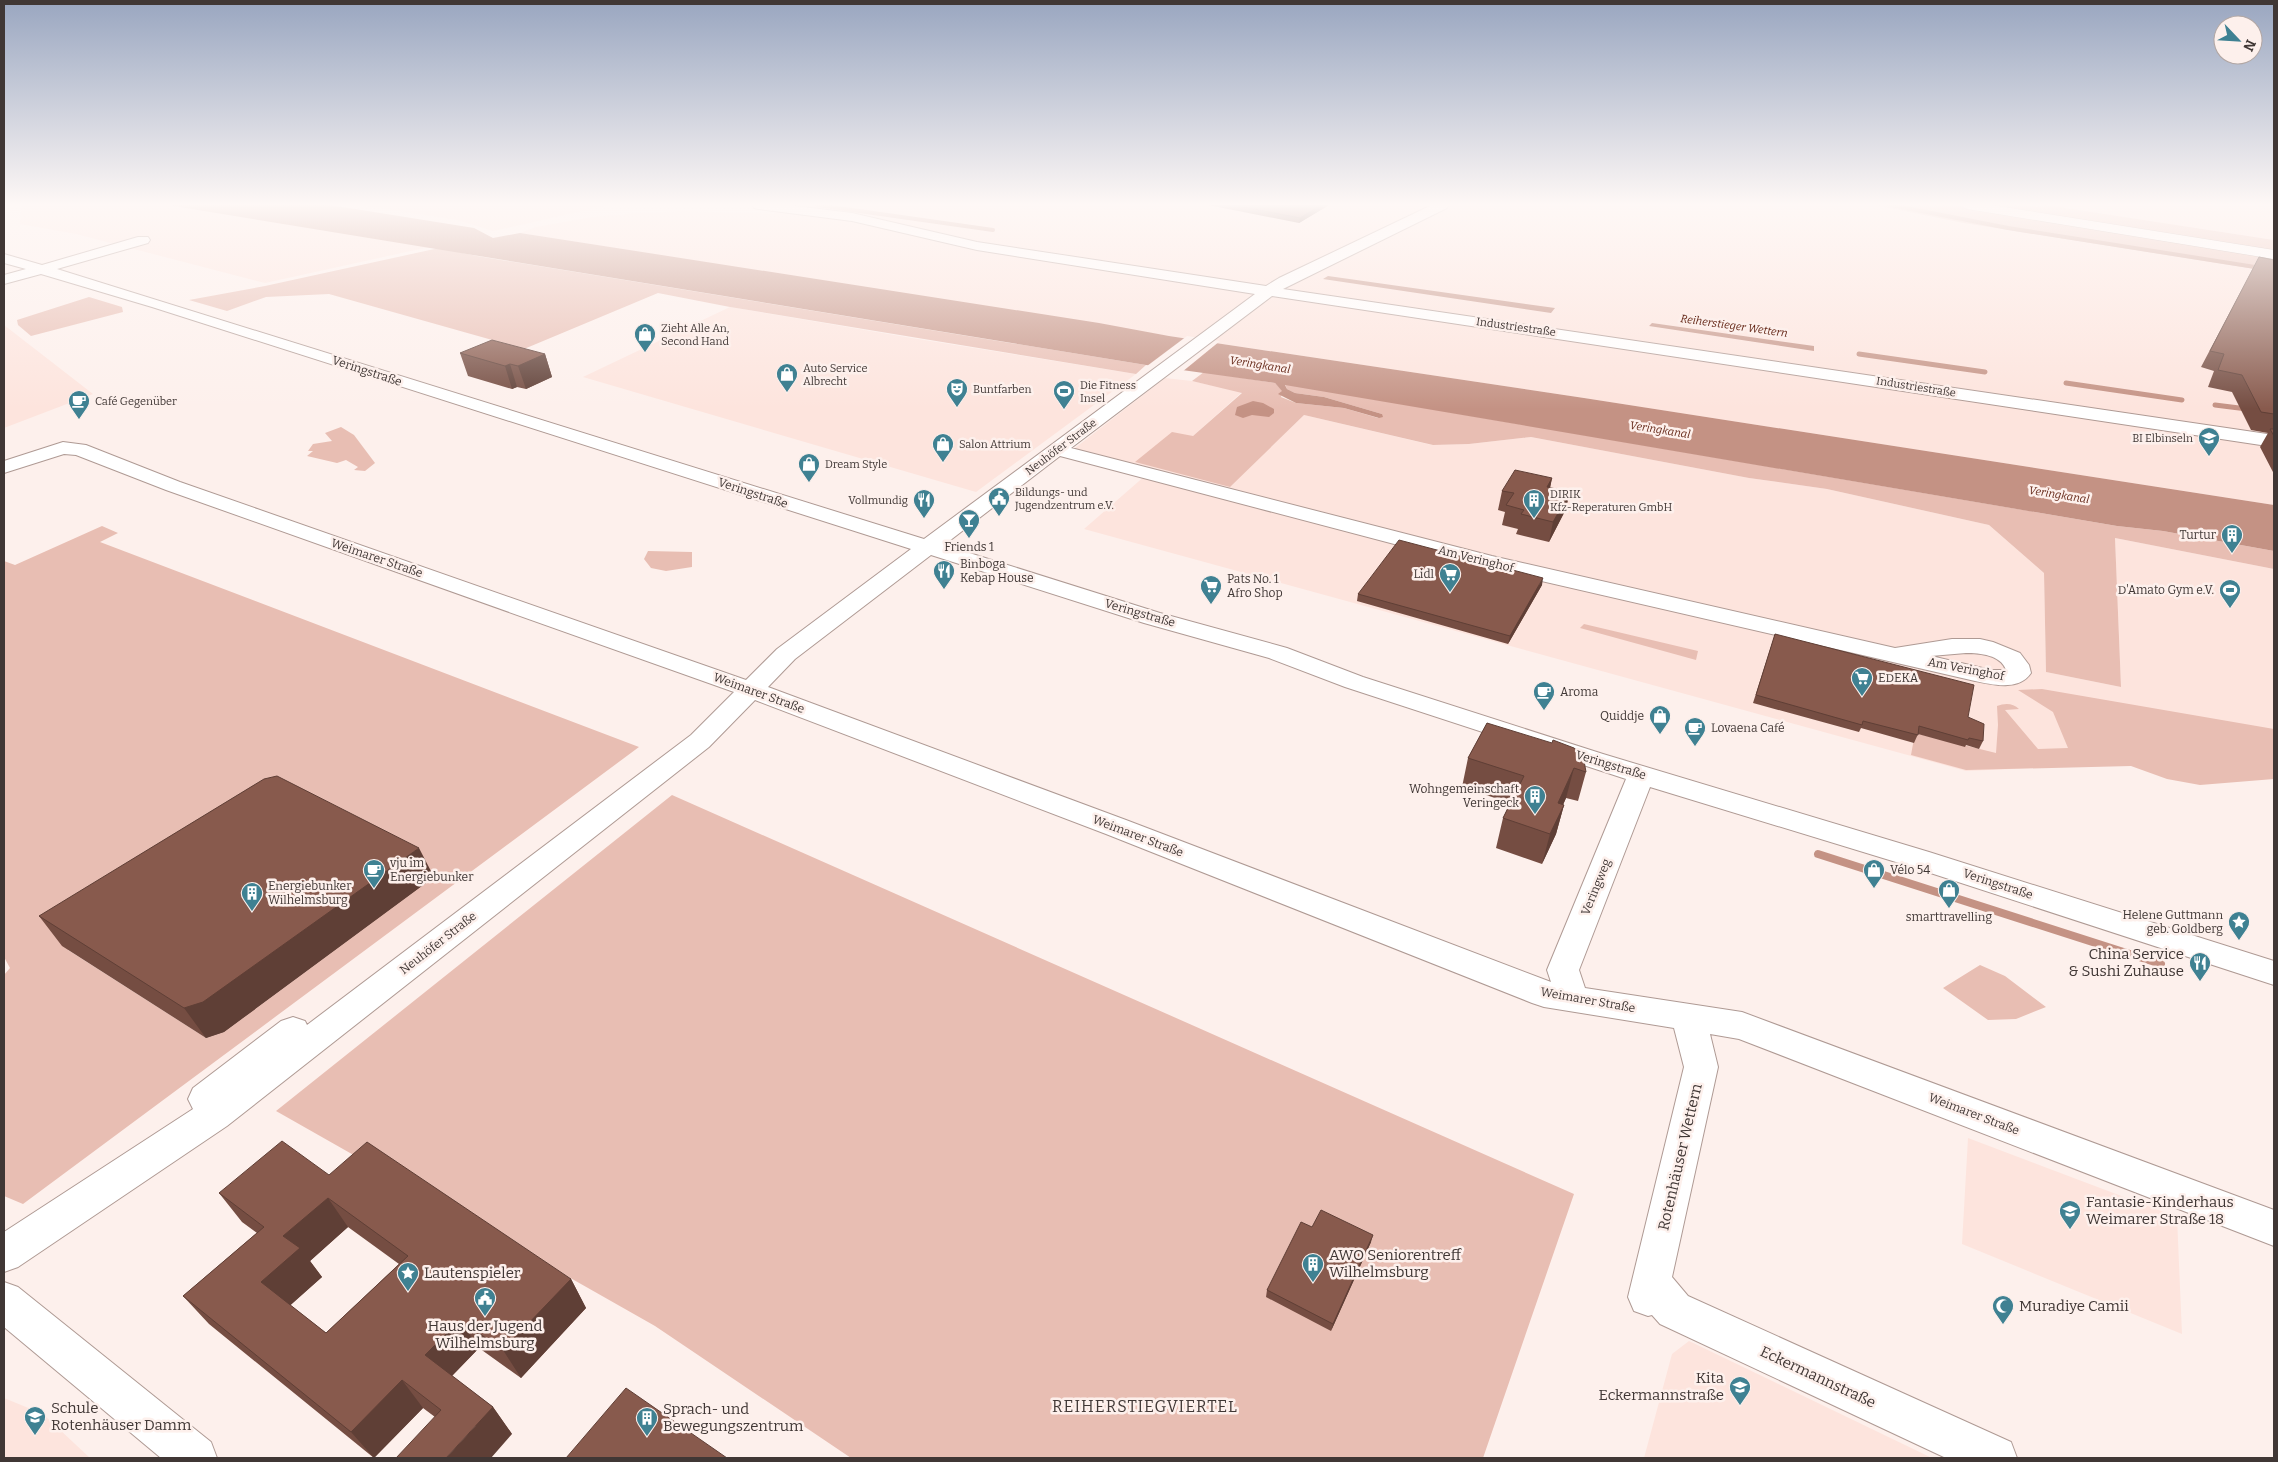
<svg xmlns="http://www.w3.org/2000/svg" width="2278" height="1462" font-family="Bitter,serif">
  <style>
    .built { fill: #fde4dd }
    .green { fill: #e8beb3; fill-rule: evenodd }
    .water { fill: #c49284 }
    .pier { fill: #fdf0ec }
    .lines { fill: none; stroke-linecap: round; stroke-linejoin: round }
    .stream-far2 { stroke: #c49284; stroke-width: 4 }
    .stream-far1 { stroke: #c49284; stroke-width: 5 }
    .stream { stroke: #c49284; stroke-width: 8 }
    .minor-casing { stroke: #af9a94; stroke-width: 2 }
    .major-casing { stroke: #af9a94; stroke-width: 1 }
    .minor { fill: #fff; fill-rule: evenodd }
    .major { fill: #fff; fill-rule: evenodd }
    .wall { fill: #754d42; fill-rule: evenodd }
    .shaded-wall { fill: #5f3f36 }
    .building { fill: #885a4d; stroke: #5f3f36; fill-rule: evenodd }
    .labels { text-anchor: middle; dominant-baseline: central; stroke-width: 5; stroke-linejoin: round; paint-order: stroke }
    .far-water-label { font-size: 11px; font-style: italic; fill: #642616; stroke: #fdf0ec }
    .far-street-label { font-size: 11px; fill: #403735; stroke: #fdf0ec }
    .far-poi-label { font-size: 11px; fill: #403735; stroke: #fdf0ec; text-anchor: start }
    .street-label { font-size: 12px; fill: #403735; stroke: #fdf0ec }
    .poi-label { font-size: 12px; fill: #403735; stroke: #fdf0ec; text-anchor: start }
    .near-poi-label { font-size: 15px; fill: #403735; stroke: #fdf0ec; text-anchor: start }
    .near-street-label { font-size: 15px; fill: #403735; stroke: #fdf0ec }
    .near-neighbourhood-label { font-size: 16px; letter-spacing: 1px; fill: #403735; stroke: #fdf0ec }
  </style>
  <rect width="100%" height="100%" fill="#fdf0ec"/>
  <!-- built -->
  <path class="built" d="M21,205H167L429,247L265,283L76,234L20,224Z
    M360,205H609L493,231L457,220Z
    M779,205H1874L2001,229L2274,272V505L1584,398L1169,336L520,233L536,227L592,217L638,213L685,211L774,214Z
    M2046,205H2274V240Z
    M730,307L918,339L1136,374L976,492L583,377Z
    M4,325L93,394L4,428Z
    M1165,378L1192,381L1242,392L1193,436L1229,487L1304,415L1432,445L1469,444L1531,437L1749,478L1827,489L1989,525L2044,573L2046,672L2121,687L2115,538L2274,569V733L2080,766L1966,771L1084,529L1146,475L1066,455Z
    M1968,1138L2177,1217L2182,1334L1962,1244Z
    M1689,1341L1932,1458H1644L1672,1354Z
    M4,1398L43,1414L90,1458H4Z"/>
  <!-- green -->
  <path class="green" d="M1874,205H1951L2274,258V272L1964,223Z
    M1985,205H2021L2037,207L2038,205H2046L2274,240V251Z
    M439,248L477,256L1146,365L1136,374L730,307L658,293L524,349L329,294L266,297L227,311L189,300L265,286Z
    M89,297L122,307L123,312L31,336L18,325L17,320Z
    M1204,372L1275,383L1283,391L1281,397L1296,403L1344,408L1378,418L1382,414L1324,397L1295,393L1287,389L1285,384L2117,526L2163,531L2274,551V569L2115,538L2121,687L2046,672L2044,573L1989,525L1827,489L1749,478L1531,437L1469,444L1433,445L1304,415L1230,487L1135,462L1172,432L1193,436L1242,393L1192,381Z
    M341,427L354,435L375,463L365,471L354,470L358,467L346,460L337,463L307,456L313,451H308L313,444L332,441L325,433Z
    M102,526L118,533L100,542L639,747L23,1204L4,1196V975L10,968L4,957V561L15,565ZM427,882L224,1032L206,1038L68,950L70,941Z
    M648,551L692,552V567L666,571L651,568L644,559Z
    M1584,624L1698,651L1696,660L1580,628Z
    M2042,689L2274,729V779L2200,785L2167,779L2131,766L1966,770L1911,755L1915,733L1996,753L1998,725L1997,706C2005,703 2013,703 2019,709L2005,710L2038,749L2068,748L2053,712L2018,690Z
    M672,795L1574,1194L1483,1458H851L655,1326L276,1111Z
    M1980,965L2005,976L2046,1007L2016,1019L1988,1020L1943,988Z"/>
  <!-- water -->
  <path class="water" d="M167,205H330L474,228L493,238L520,233L1099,323L1169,336L1584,398L2274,505V551L2163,531L2117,526L1285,385L1287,389L1295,393L1324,397L1382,414L1383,417L1379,418L1344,408L1296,403L1278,394L1282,391L1275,383L1146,365Z
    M1328,276L1555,308L1551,313L1323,279Z
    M1652,323L1814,346V351L1649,326Z
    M1253,401L1263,403L1274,409V413L1269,417L1252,415L1243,418L1235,415L1237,407Z"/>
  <!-- pier -->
  <path class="pier" d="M1187,336L1220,341L1182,372L1147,366Z"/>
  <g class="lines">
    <!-- stream-far2 -->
    <path class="stream-far2" d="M817,205L993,230
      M1891,205L2008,228L2274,270"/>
    <!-- stream-far1 -->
    <path class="stream-far1" d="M1859,354L1985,372
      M2066,383L2182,400
      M2215,405L2247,409"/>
    <!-- stream -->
    <path class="stream" d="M1818,854L2161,964"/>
    <!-- minor casing -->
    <g class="minor-casing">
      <path id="minor" d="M753,205H787L852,213L977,242L1266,286L1279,278L1432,205H1448L1447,208L1283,289L2274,435V447L1272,296L1071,448L1492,556L1895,648L1952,639H1980L1993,642L2020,653L2029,665L2031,673C2019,691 1993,685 1975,681L1489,569L1060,456L944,545L1160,613L1287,648L1363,677L1603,754L1929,852L2274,961V985L1909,866L1650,787L1579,970L1585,988L1742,1012L2274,1210V1246L1739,1039L1710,1034L1718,1067L1672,1277L1688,1296L2011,1442L2017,1458H1946L1660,1324L1652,1315L1648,1316L1634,1311L1628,1297L1684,1067L1674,1028L1544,1007L1532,1003L1106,834L755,700L709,747L227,1126L18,1267L4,1272V1232L193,1109L188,1099L193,1088L281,1021L293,1017L305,1021L307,1025L691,735L734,692L166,490L76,455L64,454L4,473V461L63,442L86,445L180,482L746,680L777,649L911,549L152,307L41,274L4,284V275L26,269L4,263V254L42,265L138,237H148L150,240L148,243L57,269L924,539L1255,294L977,250L852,221L759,209L754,208ZM931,555L1144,623L1269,658L1345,687L1626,779L1547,970L1551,982L1126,820L768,687L795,659ZM1966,653C1980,653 2001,655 2006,670H1991L1931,656Z
        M4,1282L18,1287L211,1442L217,1458H161L4,1327Z"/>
    </g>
    <!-- major casing -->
    <g class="major-casing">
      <path id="major" d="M1960,205H1991L2274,250V259L1967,209Z"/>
    </g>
    <!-- minor -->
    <use href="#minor" class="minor"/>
    <!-- major -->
    <use href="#major" class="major"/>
  </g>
  <!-- wall -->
  <path class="wall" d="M1208,205H1329L1299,223Z
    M2259,257L2274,260V474L2260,447L2268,433L2251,430L2232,392L2208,387L2214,371L2201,367Z
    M460,353L545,354L552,377L526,389L517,387L512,389L468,376Z
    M1552,478L1550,488L1570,492L1565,511L1549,542L1516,534L1518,529L1502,525L1505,512L1498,510L1502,491Z
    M1542,585L1508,644L1357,601L1358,594Z
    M1775,634L1968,717L1983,741L1979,749L1966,745L1965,747L1918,734L1914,743L1861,728L1859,732L1753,703Z
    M1487,723L1586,772L1578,801L1566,798L1563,805H1564L1556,834L1542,864L1496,848L1503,818L1510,803L1462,787L1468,758Z
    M434,877L224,1032L206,1038L62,946L39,916Z
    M329,1175L571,1279L586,1308L521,1378L479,1348L452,1376L493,1407L512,1434L435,1417L423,1408L374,1458L209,1324L183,1296L257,1233L242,1222L219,1193ZM348,1227L399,1264L326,1333L290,1305L322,1277L310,1261Z
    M1312,1227L1371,1242L1331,1331L1266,1297L1267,1290Z"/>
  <!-- shaded-wall -->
  <path class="shaded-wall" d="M1321,205H1329L1299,223L1300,218Z
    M545,354L552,377L526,389L518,366Z
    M510,364L517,387L512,389L505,366Z
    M1552,478L1548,497L1547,487Z
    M1570,492L1565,511L1549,542L1553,522Z
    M1543,578L1542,585L1508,644L1510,636Z
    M1574,768L1566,798L1550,833L1558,803Z
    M1564,805L1556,834L1542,864L1550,834Z
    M419,848L434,877L224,1032L206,1038L184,1008Z
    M328,1198L348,1227L310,1261L322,1277L284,1311L261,1282L283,1236Z
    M1373,1235L1371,1242L1331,1331L1333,1324Z
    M571,1279L586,1308L521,1378L503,1350Z
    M460,1320L479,1348L445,1383L425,1355Z
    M402,1380L423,1408L374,1458L351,1432Z
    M493,1407L512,1434L491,1458H446Z"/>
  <!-- building -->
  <path class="building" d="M1233,205H1321L1300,218Z
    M2259,257L2274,260V414L2261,412L2242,375L2218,370L2224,354L2210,351Z
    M492,340L545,354L518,366L510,364L505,366L460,353Z
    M2270,429H2274V436Z
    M1515,470L1552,478L1547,487L1570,492L1553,522L1521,514L1524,510L1506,505L1514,493L1502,491Z
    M1399,540L1543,578L1510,636L1358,594Z
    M1775,634L1974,685L1968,717L1984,724L1983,741L1969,738L1968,740L1919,726L1918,735L1863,721L1862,725L1756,695Z
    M1487,723L1552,743L1553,740L1574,748L1583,755L1586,772L1574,768L1558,803L1564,805L1550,834L1503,818L1524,776L1468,758Z
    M277,776L419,848L203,1002L184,1008L39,916L264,779Z
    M282,1141L329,1175L367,1142L571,1279L503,1350L460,1320L425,1355L493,1407L446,1458H396L441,1410L402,1380L351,1432L183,1296L264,1227L219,1193ZM328,1198L408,1256L326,1333L261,1282L300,1248L283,1236Z
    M1321,1210L1373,1235L1333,1324L1267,1290L1301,1222L1312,1227Z
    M626,1388L727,1458H566Z"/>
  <!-- sky -->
  <linearGradient id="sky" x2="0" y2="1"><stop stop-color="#99a6c0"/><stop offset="0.5" stop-color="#fef8f6"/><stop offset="1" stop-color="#fef8f6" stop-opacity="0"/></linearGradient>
  <rect width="2278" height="409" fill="url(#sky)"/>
  <!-- icons -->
  <defs>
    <g id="shop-pin" transform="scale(1.125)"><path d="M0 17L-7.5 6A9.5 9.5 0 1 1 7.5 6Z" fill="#3f8192" stroke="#fdf0ec"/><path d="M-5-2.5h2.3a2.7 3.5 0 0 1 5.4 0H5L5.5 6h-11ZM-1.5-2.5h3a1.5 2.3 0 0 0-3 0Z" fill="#fff"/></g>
    <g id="theatre-pin" transform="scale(1.125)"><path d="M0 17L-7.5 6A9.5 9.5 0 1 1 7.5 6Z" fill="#3f8192" stroke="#fdf0ec"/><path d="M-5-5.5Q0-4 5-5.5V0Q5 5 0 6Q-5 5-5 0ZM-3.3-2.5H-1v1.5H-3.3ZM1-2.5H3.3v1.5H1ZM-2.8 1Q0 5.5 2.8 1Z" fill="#fff"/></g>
    <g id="stadium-pin" transform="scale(1.125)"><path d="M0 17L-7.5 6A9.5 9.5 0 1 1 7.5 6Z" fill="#3f8192" stroke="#fdf0ec"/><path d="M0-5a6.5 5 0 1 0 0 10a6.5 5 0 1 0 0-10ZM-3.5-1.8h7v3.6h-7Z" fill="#fff"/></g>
    <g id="cafe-pin" transform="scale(1.125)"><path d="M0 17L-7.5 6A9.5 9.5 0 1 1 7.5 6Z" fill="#3f8192" stroke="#fdf0ec"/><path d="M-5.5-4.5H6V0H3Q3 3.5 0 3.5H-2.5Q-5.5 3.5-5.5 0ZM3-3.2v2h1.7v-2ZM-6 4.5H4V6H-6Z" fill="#fff"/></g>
    <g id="university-pin" transform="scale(1.125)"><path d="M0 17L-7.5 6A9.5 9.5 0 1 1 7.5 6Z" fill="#3f8192" stroke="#fdf0ec"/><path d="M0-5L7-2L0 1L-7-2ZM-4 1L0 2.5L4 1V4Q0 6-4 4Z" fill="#fff"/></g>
    <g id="civic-pin" transform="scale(1.125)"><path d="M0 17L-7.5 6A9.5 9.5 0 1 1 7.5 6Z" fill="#3f8192" stroke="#fdf0ec"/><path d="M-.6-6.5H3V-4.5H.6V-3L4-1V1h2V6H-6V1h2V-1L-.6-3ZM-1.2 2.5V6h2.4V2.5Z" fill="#fff"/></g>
    <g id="restaurant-pin" transform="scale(1.125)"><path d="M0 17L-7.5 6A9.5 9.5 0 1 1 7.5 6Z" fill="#3f8192" stroke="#fdf0ec"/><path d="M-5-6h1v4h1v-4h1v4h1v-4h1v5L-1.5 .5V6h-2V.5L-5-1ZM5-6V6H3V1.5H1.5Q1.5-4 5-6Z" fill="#fff"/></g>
    <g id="building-pin" transform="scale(1.125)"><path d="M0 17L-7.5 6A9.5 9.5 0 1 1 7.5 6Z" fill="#3f8192" stroke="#fdf0ec"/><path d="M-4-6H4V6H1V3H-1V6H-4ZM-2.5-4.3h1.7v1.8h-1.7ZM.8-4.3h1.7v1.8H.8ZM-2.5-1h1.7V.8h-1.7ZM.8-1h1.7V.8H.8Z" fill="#fff"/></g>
    <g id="bar-pin" transform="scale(1.125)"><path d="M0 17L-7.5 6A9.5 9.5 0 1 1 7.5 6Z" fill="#3f8192" stroke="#fdf0ec"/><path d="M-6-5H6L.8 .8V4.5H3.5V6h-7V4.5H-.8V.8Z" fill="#fff"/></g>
    <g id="supermarket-pin" transform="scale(1.125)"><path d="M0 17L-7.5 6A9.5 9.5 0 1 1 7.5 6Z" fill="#3f8192" stroke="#fdf0ec"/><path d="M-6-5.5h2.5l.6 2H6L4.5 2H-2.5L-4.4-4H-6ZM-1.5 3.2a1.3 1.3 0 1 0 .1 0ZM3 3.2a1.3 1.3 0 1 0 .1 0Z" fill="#fff"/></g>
    <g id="sight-pin" transform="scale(1.125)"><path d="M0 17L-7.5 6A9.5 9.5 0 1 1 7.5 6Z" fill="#3f8192" stroke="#fdf0ec"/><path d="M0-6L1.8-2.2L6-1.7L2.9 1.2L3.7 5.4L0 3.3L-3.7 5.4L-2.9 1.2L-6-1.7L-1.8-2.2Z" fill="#fff"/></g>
    <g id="school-pin" transform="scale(1.125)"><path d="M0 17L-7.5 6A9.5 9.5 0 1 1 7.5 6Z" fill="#3f8192" stroke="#fdf0ec"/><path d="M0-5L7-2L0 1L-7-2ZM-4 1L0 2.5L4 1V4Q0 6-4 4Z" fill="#fff"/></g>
    <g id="mosque-pin" transform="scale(1.125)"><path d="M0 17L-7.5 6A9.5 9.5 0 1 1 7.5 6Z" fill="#3f8192" stroke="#fdf0ec"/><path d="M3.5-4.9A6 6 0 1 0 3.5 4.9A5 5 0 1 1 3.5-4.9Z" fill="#fff"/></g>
  </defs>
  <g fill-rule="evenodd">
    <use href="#shop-pin" x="645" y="334"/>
    <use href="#shop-pin" x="787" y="374"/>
    <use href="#theatre-pin" x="957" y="389"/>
    <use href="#stadium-pin" x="1064" y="391"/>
    <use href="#cafe-pin" x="79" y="401"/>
    <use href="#university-pin" x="2209" y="438"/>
    <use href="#shop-pin" x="943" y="444"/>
    <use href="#shop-pin" x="809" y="464"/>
    <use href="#civic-pin" x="999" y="498"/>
    <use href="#restaurant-pin" x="924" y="500"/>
    <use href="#building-pin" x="1534" y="500"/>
    <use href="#bar-pin" x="969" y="520"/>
    <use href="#building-pin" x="2232" y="535"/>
    <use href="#restaurant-pin" x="944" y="571"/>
    <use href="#supermarket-pin" x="1450" y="574"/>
    <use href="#supermarket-pin" x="1211" y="586"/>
    <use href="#stadium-pin" x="2230" y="590"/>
    <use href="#supermarket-pin" x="1862" y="678"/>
    <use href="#cafe-pin" x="1544" y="692"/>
    <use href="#shop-pin" x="1660" y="716"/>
    <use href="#cafe-pin" x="1695" y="728"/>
    <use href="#building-pin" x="1535" y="796"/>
    <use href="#cafe-pin" x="374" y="870"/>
    <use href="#shop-pin" x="1874" y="870"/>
    <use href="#shop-pin" x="1949" y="890"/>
    <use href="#building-pin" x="252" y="893"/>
    <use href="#sight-pin" x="2239" y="922"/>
    <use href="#restaurant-pin" x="2200" y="963"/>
    <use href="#school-pin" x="2070" y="1211"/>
    <use href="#building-pin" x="1313" y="1264"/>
    <use href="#sight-pin" x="408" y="1273"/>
    <use href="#civic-pin" x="485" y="1298"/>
    <use href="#mosque-pin" x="2003" y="1306"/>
    <use href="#school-pin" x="1740" y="1387"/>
    <use href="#school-pin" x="35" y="1417"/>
    <use href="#building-pin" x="647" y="1418"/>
  </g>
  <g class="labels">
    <!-- far-water labels -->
    <g class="far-water-label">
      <text transform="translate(1734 326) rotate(8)">Reiherstieger Wettern</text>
      <text transform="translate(1260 365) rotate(9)">Veringkanal</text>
      <text transform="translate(1660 430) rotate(9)">Veringkanal</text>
      <text transform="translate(2059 495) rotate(9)">Veringkanal</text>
    </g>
    <!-- far-street labels -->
    <g class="far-street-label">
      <text transform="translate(1516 327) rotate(8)">Industriestraße</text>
      <text transform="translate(1916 387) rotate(9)">Industriestraße</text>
      <text transform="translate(1061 447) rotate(-37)">Neuhöfer Straße</text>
    </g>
    <!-- far-poi labels -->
    <g class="far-poi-label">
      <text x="661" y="328">Zieht Alle An,<tspan x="661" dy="13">Second Hand</tspan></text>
      <text x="803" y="368">Auto Service<tspan x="803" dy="13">Albrecht</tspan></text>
      <text x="1080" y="385">Die Fitness<tspan x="1080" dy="13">Insel</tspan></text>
      <text x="973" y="389">Buntfarben</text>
      <text x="95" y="401">Café Gegenüber</text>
      <text x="2193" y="438" text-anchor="end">BI Elbinseln</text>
      <text x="959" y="444">Salon Attrium</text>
      <text x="825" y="464">Dream Style</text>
      <text x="1015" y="492">Bildungs- und<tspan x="1015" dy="13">Jugendzentrum e.V.</tspan></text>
      <text x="1550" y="494">DIRIK<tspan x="1550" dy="13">Kfz-Reperaturen GmbH</tspan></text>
      <text x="908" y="500" text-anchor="end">Vollmundig</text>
    </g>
    <!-- street labels -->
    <g class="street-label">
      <text transform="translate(367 371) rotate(18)">Veringstraße</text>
      <text transform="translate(753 493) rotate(18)">Veringstraße</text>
      <text transform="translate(377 558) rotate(19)">Weimarer Straße</text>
      <text transform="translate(1476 559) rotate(14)">Am Veringhof</text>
      <text transform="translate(1140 613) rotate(16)">Veringstraße</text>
      <text transform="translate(1966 669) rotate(11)">Am Veringhof</text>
      <text transform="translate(759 693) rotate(20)">Weimarer Straße</text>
      <text transform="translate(1611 765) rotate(17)">Veringstraße</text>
      <text transform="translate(1138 836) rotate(21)">Weimarer Straße</text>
      <text transform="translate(1998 884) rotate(18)">Veringstraße</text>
      <text transform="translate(1596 887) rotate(-68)">Veringweg</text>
      <text transform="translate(438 943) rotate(-38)">Neuhöfer Straße</text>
      <text transform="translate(1588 1000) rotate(10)">Weimarer Straße</text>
      <text transform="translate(1974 1114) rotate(21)">Weimarer Straße</text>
    </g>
    <!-- poi labels -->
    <g class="poi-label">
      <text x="2216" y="535" text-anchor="end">Turtur</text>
      <text x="969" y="547" text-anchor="middle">Friends 1</text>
      <text x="960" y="564">Binboga<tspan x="960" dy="14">Kebap House</tspan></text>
      <text x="1434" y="574" text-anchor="end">Lidl</text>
      <text x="1227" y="579">Pats No. 1<tspan x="1227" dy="14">Afro Shop</tspan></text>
      <text x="2214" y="590" text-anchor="end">D'Amato Gym e.V.</text>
      <text x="1878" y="678">EDEKA</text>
      <text x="1560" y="692">Aroma</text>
      <text x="1644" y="716" text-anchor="end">Quiddje</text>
      <text x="1711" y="728">Lovaena Café</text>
      <text x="1519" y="789" text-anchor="end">Wohngemeinschaft<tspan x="1519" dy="14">Veringeck</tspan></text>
      <text x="390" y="863">vju im<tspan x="390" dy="14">Energiebunker</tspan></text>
      <text x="1890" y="870">Vélo 54</text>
      <text x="268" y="886">Energiebunker<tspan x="268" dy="14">Wilhelmsburg</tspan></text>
      <text x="2223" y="915" text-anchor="end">Helene Guttmann<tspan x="2223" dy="14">geb. Goldberg</tspan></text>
      <text x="1949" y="917" text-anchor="middle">smarttravelling</text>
    </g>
    <!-- near-poi labels -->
    <g class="near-poi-label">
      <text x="2184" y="954" text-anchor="end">China Service<tspan x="2184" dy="17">&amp; Sushi Zuhause</tspan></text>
      <text x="2086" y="1202">Fantasie-Kinderhaus<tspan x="2086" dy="17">Weimarer Straße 18</tspan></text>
      <text x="1329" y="1255">AWO Seniorentreff<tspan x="1329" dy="17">Wilhelmsburg</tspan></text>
      <text x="424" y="1273">Lautenspieler</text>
      <text x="2019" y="1306">Muradiye Camii</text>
      <text x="485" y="1326" text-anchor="middle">Haus der Jugend<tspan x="485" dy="17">Wilhelmsburg</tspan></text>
      <text x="1724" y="1378" text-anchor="end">Kita<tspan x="1724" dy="17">Eckermannstraße</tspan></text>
      <text x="51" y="1408">Schule<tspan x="51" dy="17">Rotenhäuser Damm</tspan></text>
      <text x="663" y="1409">Sprach- und<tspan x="663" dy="17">Bewegungszentrum</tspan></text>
    </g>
    <!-- near-street labels -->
    <g class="near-street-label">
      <text transform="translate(1680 1157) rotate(-77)">Rotenhäuser Wettern</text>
      <text transform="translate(1818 1377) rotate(25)">Eckermannstraße</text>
    </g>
    <!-- near-neighbourhood labels -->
    <g class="near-neighbourhood-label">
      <text x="1145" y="1406">REIHERSTIEGVIERTEL</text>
    </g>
  </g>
  <!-- border -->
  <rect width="2278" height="1462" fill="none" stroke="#403735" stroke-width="10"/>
  <!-- north arrow -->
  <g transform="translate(2238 40) rotate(115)"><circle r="24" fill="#fdf0ec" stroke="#b1a6a3"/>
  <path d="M0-4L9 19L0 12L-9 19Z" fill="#3f8192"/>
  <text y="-8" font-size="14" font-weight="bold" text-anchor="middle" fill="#403735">N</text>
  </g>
</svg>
